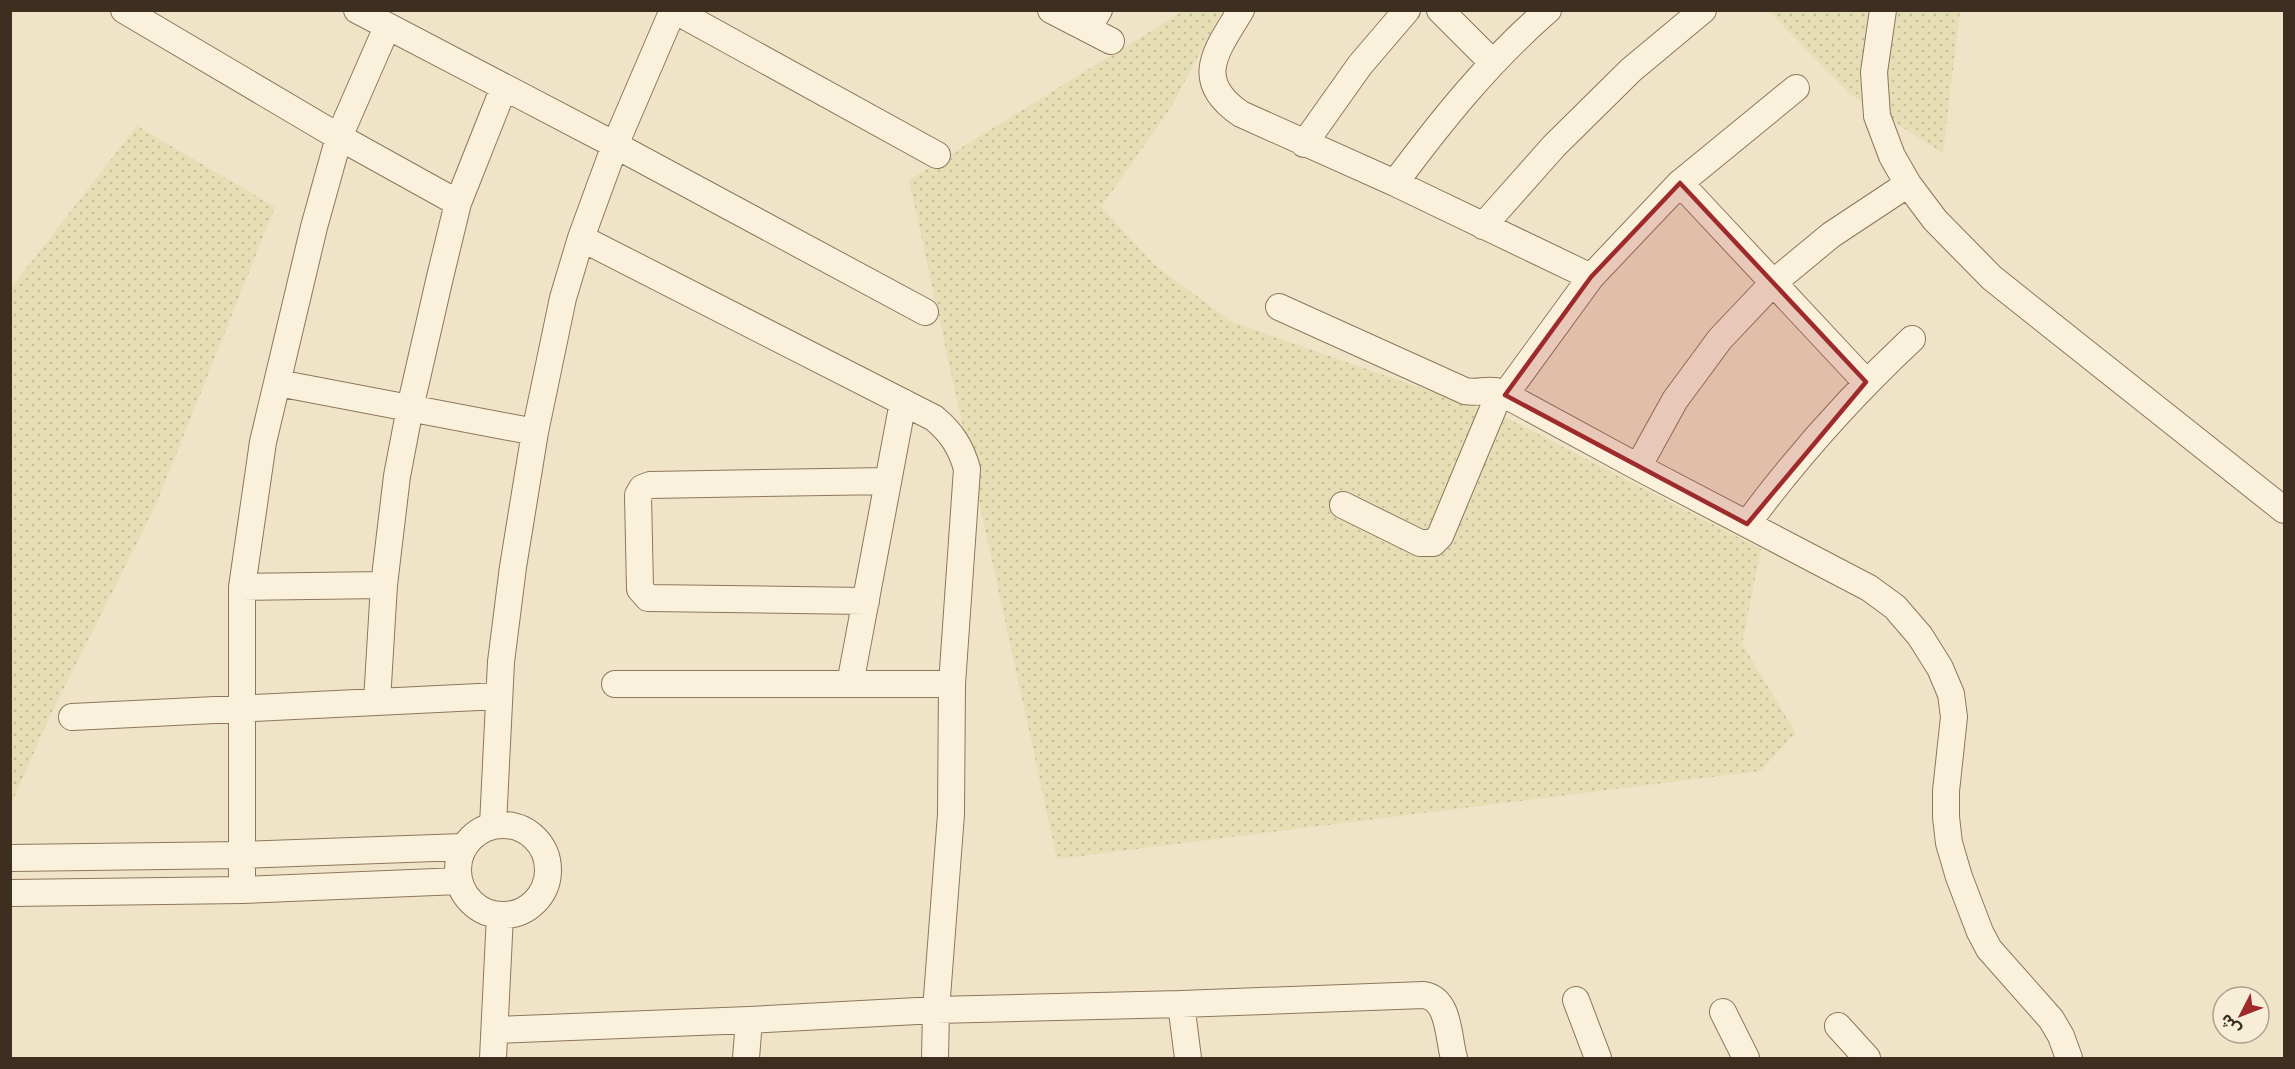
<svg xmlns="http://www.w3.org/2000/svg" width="2295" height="1069" font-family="'Times New Roman','Noto Sans Arabic',serif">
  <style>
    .farmland { fill: url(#farmland-dots) }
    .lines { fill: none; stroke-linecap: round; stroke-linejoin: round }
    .minor-casing { stroke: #8d765c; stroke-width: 28 }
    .minor { stroke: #faf1dc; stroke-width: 26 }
    .marked { fill: #9e2a2b; fill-opacity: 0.2; stroke: #9e2a2b; stroke-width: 4.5; stroke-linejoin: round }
  </style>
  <defs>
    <pattern id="farmland-dots" width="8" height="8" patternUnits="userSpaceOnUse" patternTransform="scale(1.5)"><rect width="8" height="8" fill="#e6deb5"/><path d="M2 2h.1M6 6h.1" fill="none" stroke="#c6bf9b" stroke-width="1.8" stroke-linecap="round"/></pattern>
  </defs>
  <rect width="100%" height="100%" fill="#f0e4c8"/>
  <!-- farmland -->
  <path class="farmland" d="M1183,11H1222L1171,107L1101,207L1157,267L1232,322L1509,419L1761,549L1742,644L1796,733L1760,771L1057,859L909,180Z
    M1769,11H1960L1943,153L1850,94Z
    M137,126L275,207L155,507L50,716L11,804V288Z"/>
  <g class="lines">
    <!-- minor casing -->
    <g class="minor-casing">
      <path id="minor" d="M124,10L339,137L458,203
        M357,10L615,145L925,312
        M674,10L937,155
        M1051,10L1111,41
        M1241,10C1217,50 1191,80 1241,114L1395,183L1591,277
        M1440,10L1493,63
        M1883,10L1874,72L1877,116L1892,156L1908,184L1935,220L1992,278L2284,510
        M1088,29L1099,10
        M1304,144L1360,65L1407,10
        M1395,183C1441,121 1489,61 1548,10
        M1680,183L1866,382
        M1483,226L1554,146L1631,70L1703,10
        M581,238L934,418C951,432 961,447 967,469L952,684L951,814L936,1010L935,1058
        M1279,307L1465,391C1478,394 1488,388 1500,392L1638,467L1869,588L1895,607L1920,636L1940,668L1951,694L1954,717L1946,791V817L1949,843L1959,877L1980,932L1989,949L2051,1019L2061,1036L2069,1058
        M278,383L535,432
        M1505,395L1591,277L1680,183L1796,88
        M1638,467L1675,400L1720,339L1773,283L1831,235L1908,184
        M1343,505L1420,543H1433L1440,536L1500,392
        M1747,524C1798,455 1850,397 1912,339
        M242,587L384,585L397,476L410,408L440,277L458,203L504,87
        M866,601L648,598L640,589L638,495L642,488L650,485L888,481
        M615,684H952
        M850,684L903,402
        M377,701L384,585
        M72,717L499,696
        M458 870a45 45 0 1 1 90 0a45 45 0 1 1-90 0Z
        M493,825L501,662L513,567L535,432L563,298L581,238L615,145L673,10
        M10,858L242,855L463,847
        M242,890V587L263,442L314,227L339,137L387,27
        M10,893L242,890L459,881
        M1576,1000L1598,1058
        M1181,1004L1188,1058
        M1723,1012L1746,1058
        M1838,1026L1867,1058
        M495,1030L749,1020L936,1010L1181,1004L1424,995C1450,999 1448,1038 1454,1058
        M493,1058L500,915
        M746,1058L749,1020"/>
    </g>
    <!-- minor -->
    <use href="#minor" class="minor"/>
  </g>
  <!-- marked area -->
  <path class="marked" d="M1680,183L1866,382L1747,524L1505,395L1591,277Z"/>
  <!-- border -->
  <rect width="2295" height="1069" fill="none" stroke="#3d2e20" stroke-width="24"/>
  <!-- north arrow -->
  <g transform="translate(2241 1015) rotate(228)"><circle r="28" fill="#f7eed8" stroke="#ada18e" stroke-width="1.5"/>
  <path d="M0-4.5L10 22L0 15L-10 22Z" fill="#9e2a2b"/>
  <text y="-9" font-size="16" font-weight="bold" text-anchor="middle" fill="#3d2e20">ش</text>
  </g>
</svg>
